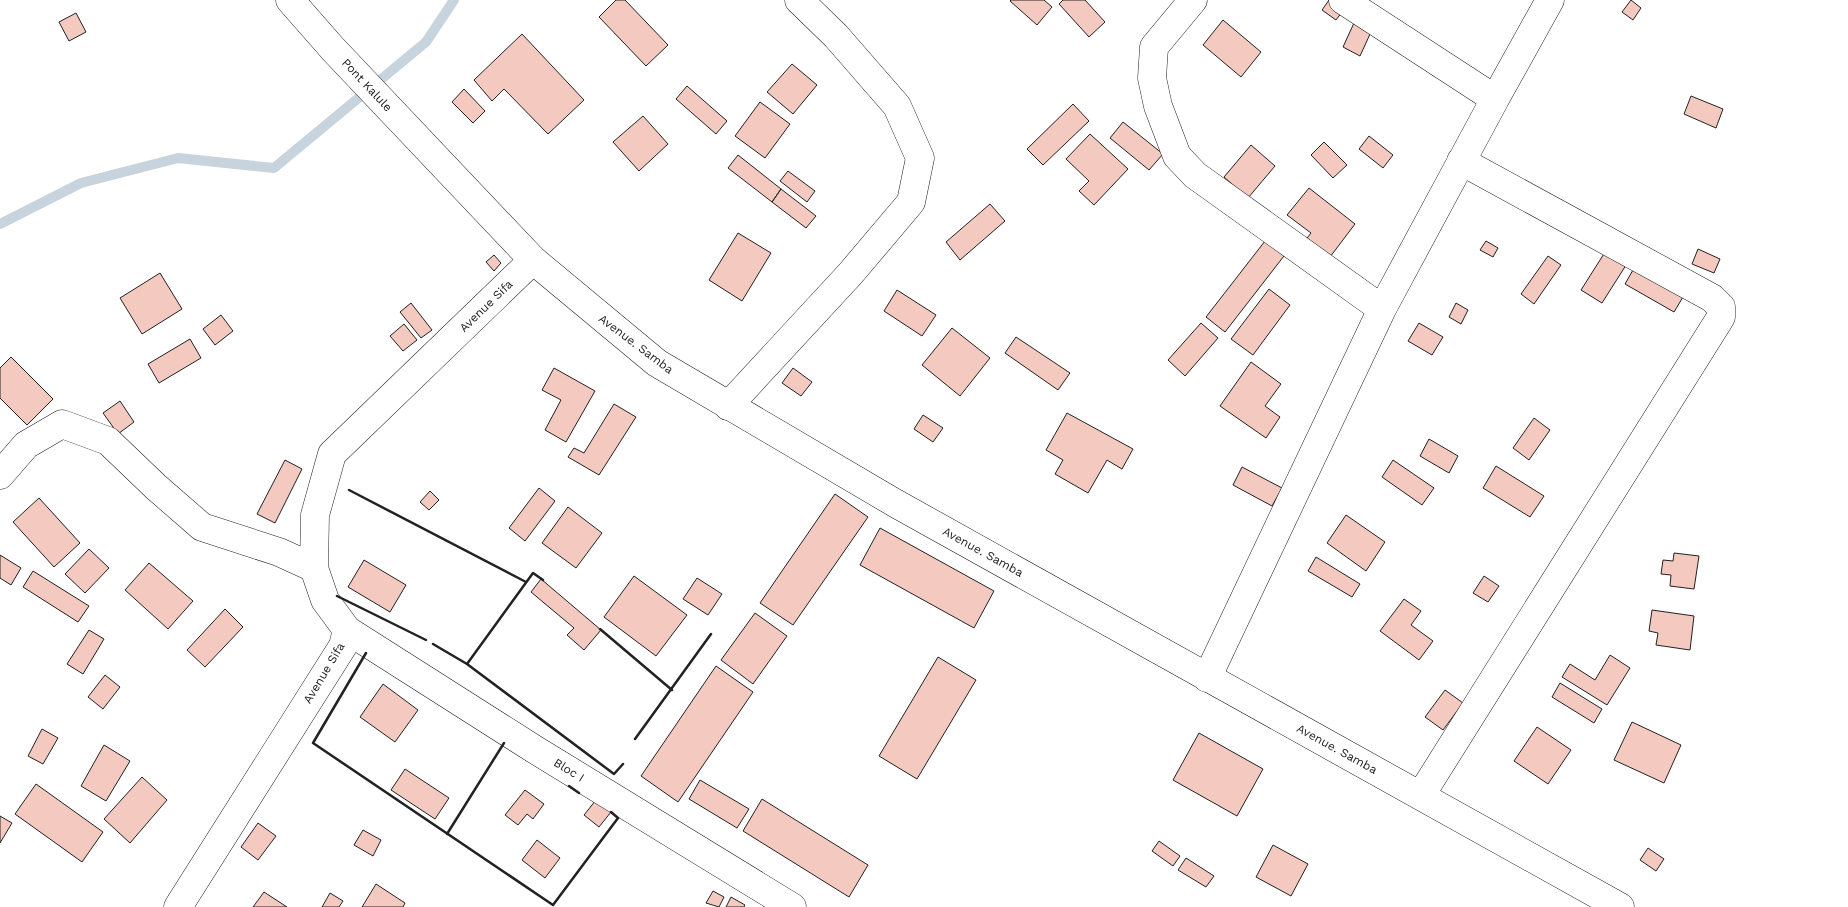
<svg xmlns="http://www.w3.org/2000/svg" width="1848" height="907" font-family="'Work Sans',sans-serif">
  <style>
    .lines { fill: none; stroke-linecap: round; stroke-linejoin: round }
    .stream { stroke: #c7d3dd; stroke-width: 10 }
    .building { fill: #f3c9c0; stroke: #222 }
    .minor-casing { stroke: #222; stroke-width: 29 }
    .tertiary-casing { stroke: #222; stroke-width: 29 }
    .minor { stroke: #fff; stroke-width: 28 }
    .tertiary { stroke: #fff; stroke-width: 28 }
    .wall { stroke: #222; stroke-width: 2.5 }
    .labels { text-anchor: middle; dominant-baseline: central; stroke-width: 4; stroke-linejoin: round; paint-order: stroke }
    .street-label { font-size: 12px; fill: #222; stroke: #fff }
  </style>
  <rect width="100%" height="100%" fill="#fff"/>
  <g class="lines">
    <!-- stream -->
    <path class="stream" d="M0,224L81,183L178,158L274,168L426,42L454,0"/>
  </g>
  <!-- building -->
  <path class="building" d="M616,0H625L668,45L646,66L599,17Z
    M1011,0H1044L1052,7L1037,25L1010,1Z
    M1063,0H1085L1105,22L1089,37L1059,4Z
    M1329,0L1345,8L1336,20L1322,10Z
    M1631,0L1641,8L1633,20L1622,12Z
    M1359,12L1376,21L1360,56L1343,47Z
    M76,13L86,32L69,41L59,22Z
    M1223,20L1261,52L1241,77L1203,45Z
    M522,34L584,100L548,134L504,89L492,101L474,80Z
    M792,64L817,85L793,114L767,92Z
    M687,86L727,121L716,134L676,99Z
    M464,89L485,111L473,123L452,102Z
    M1691,96L1723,109L1716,128L1684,114Z
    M760,102L790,124L765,158L735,136Z
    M1073,104L1089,121L1043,165L1027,149Z
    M643,116L668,144L639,171L613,142Z
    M1123,122L1163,154L1149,170L1110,138Z
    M1090,134L1128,169L1094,205L1079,191L1089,181L1066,159Z
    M1369,136L1393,155L1383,168L1359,149Z
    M1324,142L1347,165L1333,178L1311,155Z
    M1251,145L1275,166L1248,198L1224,177Z
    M738,155L781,189L772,202L728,168Z
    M788,171L815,191L807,202L780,181Z
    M1309,188L1355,224L1330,257L1307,238L1311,233L1287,215Z
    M781,189L816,216L806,228L772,202Z
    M990,204L1005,221L960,260L946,242Z
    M1272,232L1291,247L1225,332L1206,317Z
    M738,233L771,253L742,301L709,280Z
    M1486,241L1498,248L1493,257L1480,250Z
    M1607,249L1628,262L1602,303L1581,290Z
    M1698,249L1720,259L1714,273L1692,264Z
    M494,255L501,263L494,271L486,262Z
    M1548,256L1561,265L1534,304L1521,294Z
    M1637,263L1686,292L1674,312L1625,284Z
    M160,273L182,309L142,334L120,298Z
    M1269,289L1290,305L1253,355L1231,339Z
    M897,290L936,315L922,336L884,311Z
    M411,303L432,330L421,338L400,312Z
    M1456,303L1468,310L1461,324L1449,317Z
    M221,315L233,331L215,345L203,329Z
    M1201,323L1218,338L1185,376L1168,360Z
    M1419,323L1443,337L1432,355L1408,341Z
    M404,324L417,340L403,351L390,336Z
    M952,328L990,358L960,396L922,365Z
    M1016,337L1070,373L1058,390L1005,353Z
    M190,339L201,358L159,383L148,364Z
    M11,357L53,399L27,425L0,398V368Z
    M1251,362L1281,384L1265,406L1280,417L1266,438L1220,406Z
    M554,368L595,391L566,442L545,430L561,400L542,390Z
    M793,368L812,382L801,396L782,383Z
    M120,401L134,422L118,434L103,413Z
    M614,404L636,417L599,475L568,457L574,448L584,453Z
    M1067,413L1133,449L1122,469L1107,460L1088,493L1055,474L1063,460L1046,450Z
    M923,415L943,428L933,442L914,429Z
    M1534,418L1550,430L1529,460L1513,448Z
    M1429,439L1458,456L1449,473L1420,456Z
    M285,460L302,469L275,523L257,514Z
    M1393,460L1434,488L1422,505L1382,477Z
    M1496,466L1544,496L1530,517L1483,488Z
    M1242,467L1282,488L1272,506L1233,485Z
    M539,488L555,501L525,541L509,528Z
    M430,491L439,500L429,510L420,502Z
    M835,494L868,517L793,625L760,603Z
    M39,498L80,543L54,567L13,522Z
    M568,507L602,533L576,568L542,543Z
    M1346,515L1385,542L1366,571L1327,543Z
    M880,528L994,591L974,628L860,565Z
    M89,549L109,568L85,593L65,574Z
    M1674,553L1699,556L1694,589L1670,586L1671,575L1661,574L1663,560L1673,561Z
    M0,555L21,568L11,585L0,578Z
    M1316,557L1360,584L1352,597L1308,571Z
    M364,560L406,585L390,612L348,587Z
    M149,563L193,601L168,629L125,590Z
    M33,571L89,606L78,622L23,587Z
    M634,576L687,615L656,656L604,617Z
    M1484,576L1499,586L1488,602L1473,593Z
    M697,578L722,594L708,615L683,599Z
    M541,579L601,630L584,650L567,635L574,628L531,592Z
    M1404,599L1421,611L1411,625L1433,641L1419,660L1380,631Z
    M225,609L243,627L205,667L187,650Z
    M1652,610L1694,616L1690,650L1656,645L1658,633L1649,631Z
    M755,613L787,636L753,684L721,660Z
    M89,630L104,639L83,674L67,664Z
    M1610,655L1630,668L1607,705L1562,677L1570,664L1595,680Z
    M938,657L976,680L917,779L879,756Z
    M716,666L753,692L678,802L641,776Z
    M105,675L120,687L103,709L88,697Z
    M1560,683L1602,709L1594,723L1552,697Z
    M383,684L418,710L395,742L360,717Z
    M1445,690L1463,703L1443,730L1425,717Z
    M1632,722L1681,745L1664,783L1614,760Z
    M1537,727L1571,750L1548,784L1514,761Z
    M42,729L58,738L43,764L28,756Z
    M1199,733L1263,769L1237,816L1173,780Z
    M104,745L130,761L106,801L81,786Z
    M405,769L449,798L435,819L391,790Z
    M142,777L167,800L130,843L104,819Z
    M700,780L749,809L737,828L689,799Z
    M36,784L103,832L82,862L15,814Z
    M525,790L544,804L533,819L527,814L518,825L505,815Z
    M762,799L868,865L849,897L743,831Z
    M596,800L611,812L599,827L584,815Z
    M0,816L12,823L0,843Z
    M258,823L276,836L258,860L241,847Z
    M363,830L381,840L373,856L354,845Z
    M537,840L560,858L545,878L522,860Z
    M1159,841L1180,856L1173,866L1152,851Z
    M1273,845L1308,864L1291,896L1256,877Z
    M1648,848L1664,859L1656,871L1640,860Z
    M1186,858L1214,876L1206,887L1178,870Z
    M376,884L405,903L403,907H362Z
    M713,891L724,897L719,907L706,903Z
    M264,892L287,907H253Z
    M330,893L343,901L339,907H322Z
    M731,897L745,905L744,907H726Z"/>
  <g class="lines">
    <!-- minor casing -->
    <g class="minor-casing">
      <path id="minor" d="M1193,0L1154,47L1152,78L1158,106L1177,156L1195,175L1382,309
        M1495,99L1550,0
        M728,406L851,273L911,202L920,158L897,106L836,36L799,0
        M0,475L26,445L62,424L108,441L156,487L202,527L279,552L314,568
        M347,630L534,749L792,907
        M1207,678L1382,309L1495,99L1343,0
        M1421,795L1721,317V307L1712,298L1461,161
        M178,907L343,646L347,630L325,600L314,568L315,515L332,454L533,260"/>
    </g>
    <!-- tertiary casing -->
    <g class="tertiary-casing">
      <path id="tertiary" d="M290,0L333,49L533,260L657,363L895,503L1620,907"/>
    </g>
    <!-- minor -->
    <use href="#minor" class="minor"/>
    <!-- tertiary -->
    <use href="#tertiary" class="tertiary"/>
    <!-- wall -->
    <path class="wall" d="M349,490L526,582
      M337,596L426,640
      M600,629L672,690
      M433,644L467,664L614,774L623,764
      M366,653L313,743L553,905L618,818L611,812
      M467,664L533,573L543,580
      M635,739L711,634
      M569,786L579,793
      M447,834L504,743"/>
  </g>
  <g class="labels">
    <!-- street labels -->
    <g class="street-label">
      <text transform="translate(367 85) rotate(47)">Pont Kalule</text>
      <text transform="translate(486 306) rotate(-44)">Avenue Sifa</text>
      <text transform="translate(636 344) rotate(37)">Avenue. Samba</text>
      <text transform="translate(983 552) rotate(29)">Avenue. Samba</text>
      <text transform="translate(324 673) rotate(-59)">Avenue Sifa</text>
      <text transform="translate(1337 749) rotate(29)">Avenue. Samba</text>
      <text transform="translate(569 770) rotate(32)">Bloc I</text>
    </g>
  </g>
</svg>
